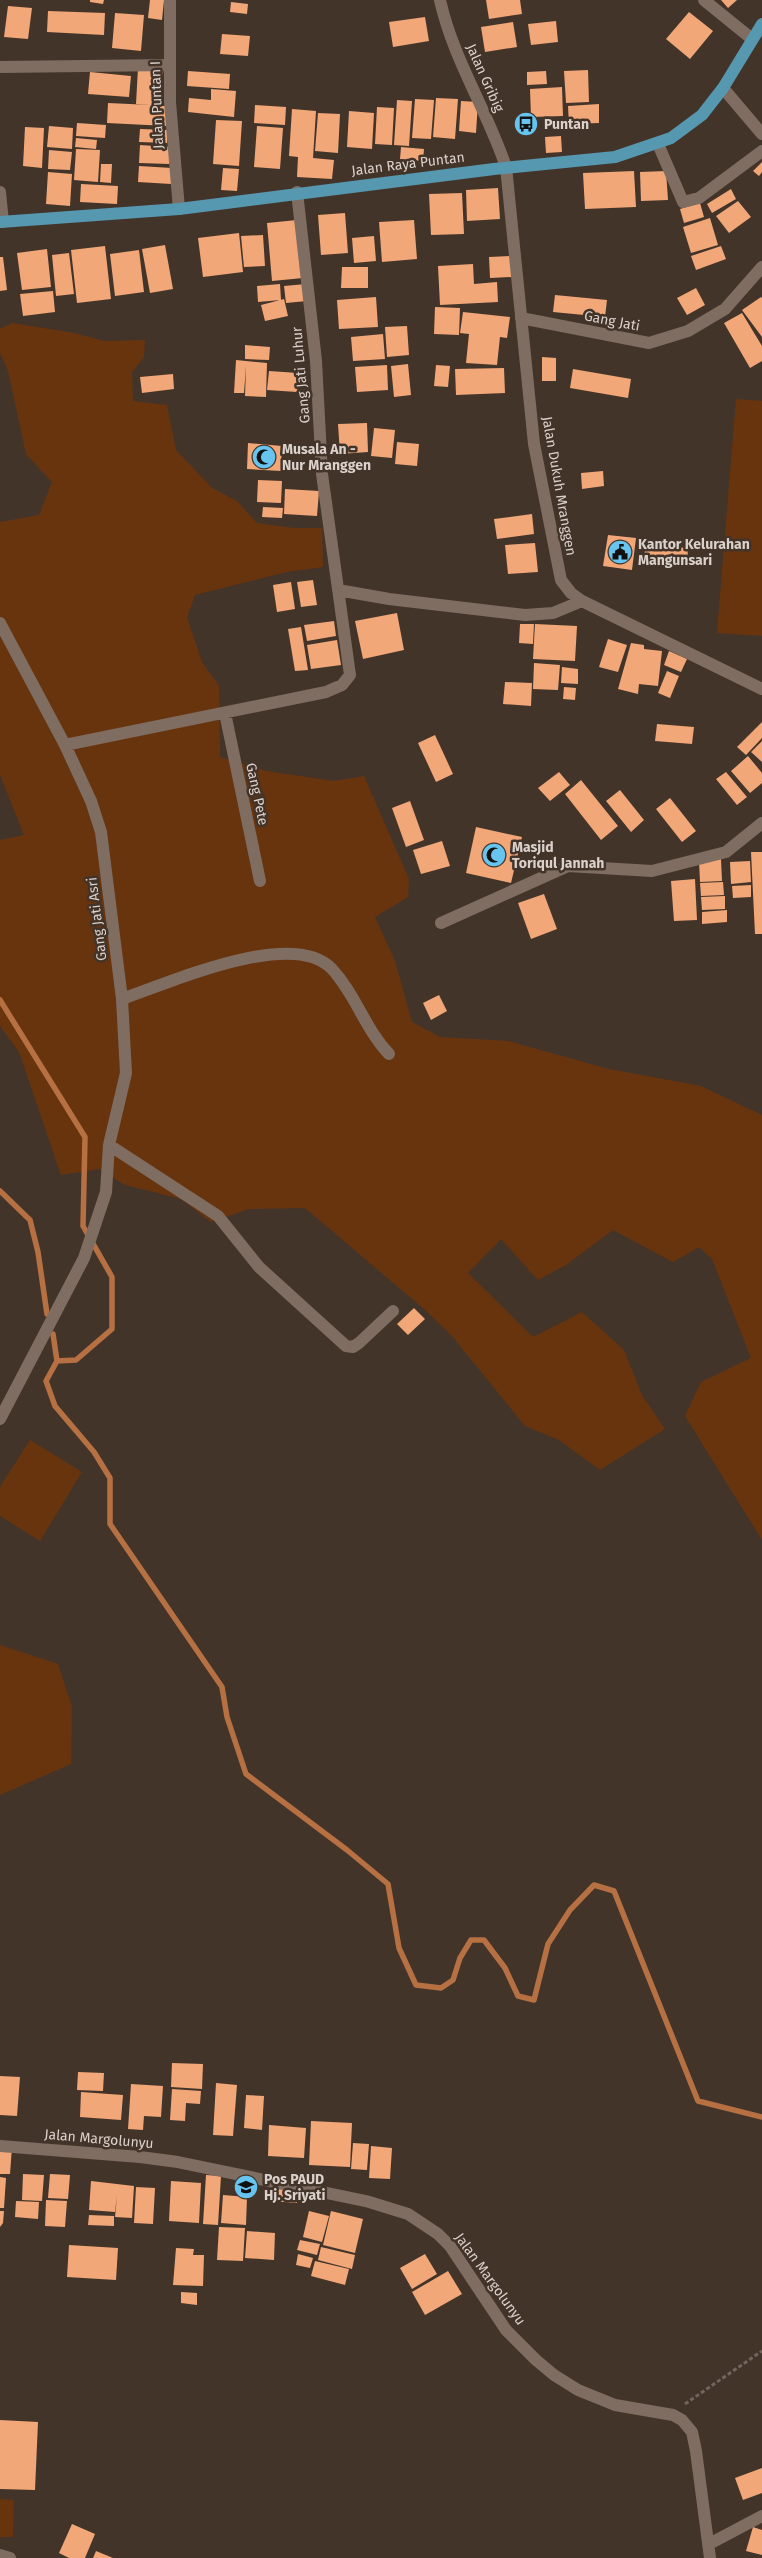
<svg xmlns="http://www.w3.org/2000/svg" width="762" height="2558" font-family="'Fira Sans',sans-serif">
  <style>
    .green { fill: #68340e }
    .lines { fill: none; stroke-linecap: round; stroke-linejoin: round }
    .stream { stroke: #b77042; stroke-width: 5.5 }
    .building { fill: #f2a778 }
    .path { stroke: #72655c; stroke-width: 3; stroke-dasharray: 4 2.5; stroke-linecap: butt }
    .minor { stroke: #7f6d62; stroke-width: 12 }
    .major { stroke: #5798b1; stroke-width: 12 }
    .labels { text-anchor: middle; dominant-baseline: central; stroke-width: 5; stroke-linejoin: round; paint-order: stroke }
    .street-label { font-size: 14px; fill: #dbd1cb; stroke: #43342a }
    .poi-label { font-size: 14px; font-weight: bold; fill: #dbd1cb; stroke: #43342a; text-anchor: start }
  </style>
  <rect width="100%" height="100%" fill="#43342a"/>
  <!-- green -->
  <path class="green" d="M12,323L74,333L105,341L145,340L144,357L132,372L133,401L167,405L176,450L212,488L237,501L257,523L294,528H322L323,567L287,572L195,595L187,617L202,662L219,686L220,757L266,771L334,781L364,776L409,879L408,897L375,917L395,961L412,1022L440,1037L508,1041L609,1069L701,1086L762,1115V1540L685,1416L701,1382L751,1358L712,1259L699,1247L673,1262L613,1230L566,1265L538,1280L501,1239L468,1273L533,1337L582,1312L624,1350L642,1395L665,1429L600,1470L559,1440L525,1426L452,1336L424,1309L305,1208L249,1209L211,1222L181,1199L125,1185L99,1169L61,1175L19,1052L0,1026V840L24,835L0,775V522L39,515L52,482L26,454L8,371L0,353V329Z
    M736,399L762,401V636L717,633Z
    M30,1440L82,1472L40,1541L0,1516V1487Z
    M0,1645L58,1664L72,1707L71,1764L0,1795Z
    M0,2499L14,2500L13,2537H0Z"/>
  <g class="lines">
    <!-- stream -->
    <path class="stream" d="M0,1000L85,1137L83,1226L112,1277V1329L76,1360L57,1361L46,1381L55,1406L94,1452L110,1478V1524L222,1687L227,1717L246,1774L347,1850L388,1884L399,1948L416,1985L441,1988L453,1980L460,1958L471,1940H484L505,1968L518,1996L534,2000L548,1944L570,1910L594,1885L614,1891L698,2101L762,2117
      M0,1191L30,1220L38,1252L47,1314
      M53,1334L57,1361"/>
  </g>
  <!-- building -->
  <path class="building" d="M90,0H104L103,4L90,2Z
    M150,0H164L162,20L148,18Z
    M486,0H520L522,14L489,19Z
    M721,0H737L728,8Z
    M231,2L248,4L247,14L230,12Z
    M8,6L32,8L28,39L4,37Z
    M48,11L105,13L104,35L47,32Z
    M689,12L713,31L690,59L666,39Z
    M115,13L144,15L141,51L112,48Z
    M425,17L429,41L393,47L389,22Z
    M556,21L558,42L531,45L528,24Z
    M513,22L517,47L485,52L481,27Z
    M222,34L250,36L248,56L220,54Z
    M138,68L163,69L160,106H168L167,126L107,123L108,103L151,105L136,104Z
    M588,70L589,102L566,103L564,71Z
    M188,71L230,74L229,89L187,86Z
    M546,71L547,84L527,85V72Z
    M90,72L131,76L129,97L88,94Z
    M562,87L563,116L531,117L530,89Z
    M211,89L236,91L234,117L188,112L189,98L211,100Z
    M436,98L458,99L455,139L433,137Z
    M415,99L434,100L431,139L412,138Z
    M397,100L412,101L409,146L394,145Z
    M461,101L478,102L476,133L459,131Z
    M599,104V123L569,124L568,106Z
    M255,105L286,107L285,125L254,123Z
    M377,107L394,108L392,145L375,144Z
    M292,109L316,111L313,158L334,160L332,179L297,177L298,157L289,156Z
    M349,111L374,113L372,149L347,147Z
    M318,113L340,114L338,153L315,151Z
    M216,120L242,121L239,166L213,164Z
    M77,123L106,125L105,138L76,136Z
    M49,126L73,128L72,149L47,147Z
    M257,126L283,128L280,169L254,167Z
    M25,127L44,128L42,168L23,166Z
    M140,129L168,130L167,143L139,142Z
    M561,136L562,152L546,153L545,137Z
    M76,138L97,140L96,149L75,147Z
    M140,145L170,147L169,164L139,163Z
    M401,147L424,149L423,161L400,159Z
    M76,149L100,150L98,182L74,180Z
    M49,150L72,152L70,170L48,169Z
    M762,162V172L759,176L753,171Z
    M101,164H112L111,183L100,182Z
    M139,166L172,168L171,184L138,182Z
    M223,168L239,169L237,191L221,190Z
    M634,171L636,207L585,209L583,173Z
    M666,171L668,200L641,201L640,172Z
    M48,172L72,174L70,206L46,204Z
    M81,184L118,186L117,204L80,202Z
    M498,188L500,219L467,221L466,190Z
    M731,189L736,199L712,213L707,204Z
    M462,193L464,234L431,235L429,194Z
    M738,201L751,217L729,233L716,216Z
    M700,203L704,217L684,223L680,209Z
    M345,213L348,253L321,255L318,215Z
    M710,218L718,245L691,253L683,227Z
    M297,220L303,278L272,281L267,223Z
    M414,220L417,259L382,262L379,222Z
    M239,233L243,272L203,277L198,238Z
    M263,235L265,266L244,267L241,236Z
    M374,236L376,261L354,263L352,238Z
    M165,245L173,289L150,293L142,249Z
    M105,246L111,299L77,303L71,250Z
    M721,246L726,259L696,270L691,256Z
    M47,249L51,287L22,290L17,253Z
    M139,250L144,292L115,296L110,254Z
    M69,253L74,294L56,296L52,255Z
    M511,256L512,277L490,278L489,257Z
    M0,257H3L7,290L0,291Z
    M473,264L474,284L497,282L498,302L440,305L438,266Z
    M342,267H368V288H341Z
    M280,284L281,300L258,302L257,286Z
    M306,284L307,301L286,303L284,286Z
    M696,288L705,305L687,315L677,298Z
    M53,291L55,312L23,316L20,294Z
    M555,295L607,300L605,317L553,312Z
    M376,297L378,327L339,329L337,300Z
    M761,297L762,298V337L742,310Z
    M284,299L288,316L265,321L261,305Z
    M435,307L460,308L459,335L434,334Z
    M463,312L510,317L507,338L500,337L497,365L466,363L469,334L460,333Z
    M742,313L762,346V361L750,368L724,323Z
    M407,326L409,355L387,357L385,327Z
    M383,334L385,359L353,361L351,337Z
    M245,345L270,347L269,360L245,359Z
    M542,357L556,358V381H542Z
    M236,360L267,363L266,397L245,396L246,366L244,393H234Z
    M408,364L411,395L394,397L391,366Z
    M387,365L388,390L357,392L355,367Z
    M436,365L450,366L448,387L434,386Z
    M504,368L505,393L456,395L455,369Z
    M573,369L631,379L628,398L570,388Z
    M269,371L298,373L297,392L267,390Z
    M173,374L174,389L142,393L140,377Z
    M367,423L368,452L340,454L338,424Z
    M374,428L395,430L392,458L371,456Z
    M397,442L419,444L417,466L395,464Z
    M248,443L282,446L281,471L247,469Z
    M603,471L604,486L582,489L581,473Z
    M258,480L282,481L281,503L257,502Z
    M285,489L319,491L317,516L284,514Z
    M263,507L283,508L282,518L262,517Z
    M532,514L534,534L497,539L494,519Z
    M608,535L636,538L632,570L603,566Z
    M535,543L538,572L508,574L505,545Z
    M645,545L688,548L687,565L644,562Z
    M313,580L317,605L301,607L297,582Z
    M291,582L295,609L277,612L273,585Z
    M397,613L404,650L363,659L355,621Z
    M334,621L336,636L307,641L304,625Z
    M520,624H534L533,644L519,643Z
    M535,624L577,626L575,661L533,659Z
    M301,627L308,670L295,671L288,629Z
    M608,639L627,645L618,672L599,667Z
    M337,640L341,665L311,669L307,645Z
    M631,643L644,645V649L662,651L658,686L639,684L638,694L618,689Z
    M669,651L687,659L681,672L664,665Z
    M534,663L560,665L558,690L533,689Z
    M562,667L578,669V684L561,683Z
    M667,671L679,676L670,698L658,693Z
    M505,682L532,683L531,706L503,704Z
    M564,687L576,688L575,700L563,699Z
    M762,722V738L746,755L737,747Z
    M657,724L694,727L692,744L655,741Z
    M435,735L453,774L436,782L418,743Z
    M762,741V762L751,752Z
    M748,756L762,773V783L750,793L731,771Z
    M559,772L570,785L550,801L538,788Z
    M726,772L747,797L737,805L716,779Z
    M581,780L618,826L601,840L565,794Z
    M620,790L644,820L631,832L606,801Z
    M670,798L696,831L682,842L656,809Z
    M410,801L424,840L406,847L392,808Z
    M476,827L522,837L511,883L466,873Z
    M442,841L450,866L421,874L413,850Z
    M751,852H762V934H755Z
    M721,859L722,881L700,882L699,861Z
    M750,861L751,882L731,884L730,862Z
    M695,879L697,920L674,921L671,881Z
    M723,882L724,895L701,896L700,883Z
    M751,885V897L733,898L732,886Z
    M544,894L557,929L531,939L518,903Z
    M725,896V909L702,910L701,897Z
    M727,910V922L702,924V912Z
    M439,995L447,1011L431,1020L423,1003Z
    M414,1308L425,1319L408,1335L397,1324Z
    M172,2063L203,2064L202,2089L171,2087Z
    M78,2072L104,2073L103,2091L77,2090Z
    M0,2076L20,2077L17,2116L0,2115Z
    M216,2083L237,2085L233,2136L213,2135Z
    M131,2084L163,2086L161,2117L144,2116L143,2130L128,2129Z
    M172,2089L201,2091L200,2104L186,2103L185,2121L170,2120Z
    M81,2092L123,2095L121,2120L80,2117Z
    M246,2095L264,2096L262,2130L244,2128Z
    M311,2121L352,2123L350,2167L309,2165Z
    M269,2125L306,2128L304,2158L268,2156Z
    M353,2143L369,2144L367,2170L351,2169Z
    M371,2146L392,2148L390,2179L369,2178Z
    M0,2147H12L10,2174H0Z
    M23,2174L44,2175L42,2201L22,2200Z
    M50,2174L70,2175L68,2199L48,2198Z
    M206,2175L221,2176L218,2225L203,2224Z
    M0,2177L6,2178L4,2208H0Z
    M241,2178L252,2179L251,2195H240Z
    M91,2181L134,2186L132,2218L115,2217L117,2195L115,2212L89,2210Z
    M171,2181L201,2183L199,2223L169,2221Z
    M136,2187L155,2188L153,2224L134,2223Z
    M271,2188L298,2190L297,2203L270,2201Z
    M223,2195L247,2197L246,2225L221,2223Z
    M46,2200L67,2201L65,2227L45,2226Z
    M16,2201L39,2202L38,2219L15,2217Z
    M0,2211H4L3,2223L0,2227Z
    M309,2211L329,2216L322,2242L303,2237Z
    M331,2211L363,2219L355,2253L323,2245Z
    M89,2215L114,2216V2226L88,2225Z
    M219,2227L245,2228L243,2261L217,2260Z
    M247,2231L275,2233L274,2260L245,2258Z
    M300,2240L320,2244L317,2255L297,2250Z
    M69,2245L118,2248L116,2280L67,2277Z
    M321,2247L355,2255L352,2269L318,2260Z
    M176,2248L194,2249L193,2255H204L203,2286L173,2285Z
    M298,2254L313,2258L310,2268L296,2265Z
    M425,2254L437,2274L412,2289L400,2268Z
    M315,2261L349,2269L345,2285L311,2276Z
    M448,2271L462,2294L425,2315L412,2292Z
    M181,2292L197,2293V2305L181,2303Z
    M0,2420L38,2422L35,2490L0,2489Z
    M762,2468V2493L743,2500L735,2478Z
    M72,2524L95,2534L85,2558H69L59,2553Z
    M753,2527L762,2530V2555L746,2551Z
    M96,2551L113,2558H93Z"/>
  <g class="lines">
    <!-- path -->
    <path class="path" d="M685,2404L762,2351"/>
    <!-- minor -->
    <path class="minor" d="M170,0V102L179,209
      M440,0C453,59 487,110 506,167L534,444L561,580L571,593L582,601L762,689
      M704,0L752,39
      M0,67L170,65
      M723,88L762,134
      M658,144L683,202L699,198L762,151
      M0,192L3,222
      M521,318L649,343L688,331L725,309L762,267
      M338,590L389,599L525,615L553,613L582,601
      M0,623L65,745L91,801L101,832L122,999L126,1073L109,1145L106,1192L84,1258L0,1419
      M225,713L260,881
      M65,745L326,692L342,685L350,675L322,474L316,361L297,192
      M441,923L568,866L652,871L726,852L762,823
      M122,999C169,983 293,927 332,969C356,995 365,1029 389,1054
      M109,1145L218,1216L259,1267L346,1346L353,1347L359,1343L393,1311
      M0,2146L140,2157L178,2162L366,2201L408,2214L438,2234L450,2246L506,2330L536,2360L554,2375L578,2390L615,2405L673,2415L682,2420L692,2432L696,2451L710,2558
      M709,2544L762,2516
      M0,2555L10,2558"/>
    <!-- major -->
    <path class="major" d="M0,222L179,209L494,169L615,157L671,138L702,115L723,88L762,24"/>
  </g>
  <!-- icons -->
  <defs>
    <g id="bus-disc" transform="scale(1.25)"><circle r="9.5" fill="#66c4ef" stroke="#43342a"/><path d="M-5-6H5V4H4V6H2V4H-2V6H-4V4H-5ZM-3.5-4V0h7V-4ZM-3.5 1.2v1.5H-2V1.2ZM2 1.2v1.5H3.5V1.2Z" fill="#111"/></g>
    <g id="mosque-disc" transform="scale(1.25)"><circle r="9.5" fill="#66c4ef" stroke="#43342a"/><path d="M3.5-4.9A6 6 0 1 0 3.5 4.9A5 5 0 1 1 3.5-4.9Z" fill="#111"/></g>
    <g id="civic-disc" transform="scale(1.25)"><circle r="9.5" fill="#66c4ef" stroke="#43342a"/><path d="M-.6-6.5H3V-4.5H.6V-3L4-1V1h2V6H-6V1h2V-1L-.6-3ZM-1.2 2.5V6h2.4V2.5Z" fill="#111"/></g>
    <g id="school-disc" transform="scale(1.25)"><circle r="9.5" fill="#66c4ef" stroke="#43342a"/><path d="M0-5L7-2L0 1L-7-2ZM-4 1L0 2.5L4 1V4Q0 6-4 4Z" fill="#111"/></g>
  </defs>
  <g fill-rule="evenodd">
    <use href="#bus-disc" x="526" y="124"/>
    <use href="#mosque-disc" x="264" y="457"/>
    <use href="#civic-disc" x="620" y="552"/>
    <use href="#mosque-disc" x="494" y="855"/>
    <use href="#school-disc" x="246" y="2187"/>
  </g>
  <g class="labels">
    <!-- street labels -->
    <g class="street-label">
      <text transform="translate(485 78) rotate(66)">Jalan Gribig</text>
      <text transform="translate(157 105) rotate(-92)">Jalan Puntan I</text>
      <text transform="translate(408 164) rotate(-7)">Jalan Raya Puntan</text>
      <text transform="translate(612 321) rotate(11)">Gang Jati</text>
      <text transform="translate(301 375) rotate(-95)">Gang Jati Luhur</text>
      <text transform="translate(559 486) rotate(80)">Jalan Dukuh Mranggen</text>
      <text transform="translate(257 794) rotate(78)">Gang Pete</text>
      <text transform="translate(97 919) rotate(-97)">Gang Jati Asri</text>
      <text transform="translate(99 2139) rotate(5)">Jalan Margolunyu</text>
      <text transform="translate(490 2279) rotate(54)">Jalan Margolunyu</text>
    </g>
    <!-- poi labels -->
    <g class="poi-label">
      <text x="544" y="124">Puntan</text>
      <text x="282" y="449">Musala An -<tspan x="282" dy="16">Nur Mranggen</tspan></text>
      <text x="638" y="544">Kantor Kelurahan<tspan x="638" dy="16">Mangunsari</tspan></text>
      <text x="512" y="847">Masjid<tspan x="512" dy="16">Toriqul Jannah</tspan></text>
      <text x="264" y="2179">Pos PAUD<tspan x="264" dy="16">Hj. Sriyati</tspan></text>
    </g>
  </g>
</svg>
